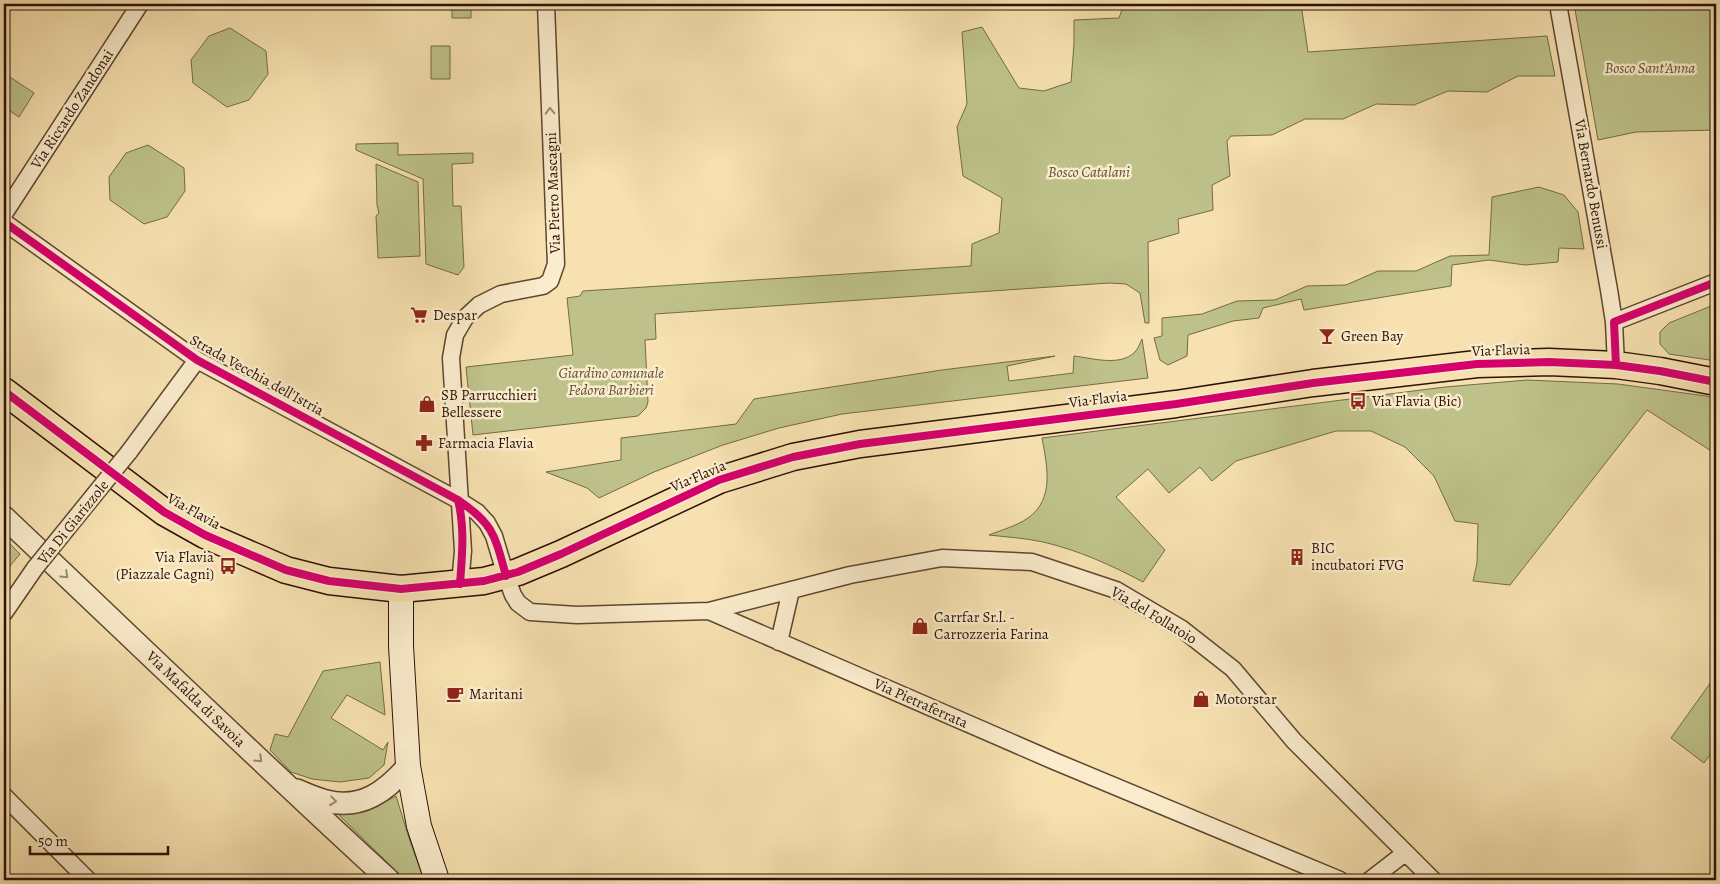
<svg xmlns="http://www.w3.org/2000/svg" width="1720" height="884" font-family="Alegreya,serif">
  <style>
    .green { fill: #bec28a; stroke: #746a48 }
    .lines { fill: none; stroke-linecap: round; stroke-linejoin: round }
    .minor-casing { stroke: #5e4630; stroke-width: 19 }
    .tertiary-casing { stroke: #5e4630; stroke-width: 24 }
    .secondary-casing { stroke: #2b1206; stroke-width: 26 }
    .primary-casing { stroke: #2b1206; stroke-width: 29 }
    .minor { stroke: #faeccc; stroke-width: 16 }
    .tertiary { stroke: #faeccc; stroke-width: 21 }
    .secondary { stroke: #faeccc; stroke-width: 24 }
    .primary { stroke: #f7e1b0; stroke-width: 26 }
    .minor-bridge-casing { stroke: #5e4630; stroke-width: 19; stroke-linecap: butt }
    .minor-bridge { stroke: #faeccc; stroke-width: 16 }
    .cycleway-casing { stroke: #faeccc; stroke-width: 11 }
    .cycleway { stroke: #d6006c; stroke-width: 8 }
    .oneway { stroke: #9d8a73 }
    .labels { text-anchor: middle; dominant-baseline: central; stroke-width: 5; stroke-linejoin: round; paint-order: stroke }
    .park-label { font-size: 15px; font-style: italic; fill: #5e5034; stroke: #faeccc }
    .street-label { font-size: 15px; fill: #2b1206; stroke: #faeccc }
    .poi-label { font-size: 15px; fill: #2b1206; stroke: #faeccc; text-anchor: start }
  </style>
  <rect width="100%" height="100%" fill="#f7e1b0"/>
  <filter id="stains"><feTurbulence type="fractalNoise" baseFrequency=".004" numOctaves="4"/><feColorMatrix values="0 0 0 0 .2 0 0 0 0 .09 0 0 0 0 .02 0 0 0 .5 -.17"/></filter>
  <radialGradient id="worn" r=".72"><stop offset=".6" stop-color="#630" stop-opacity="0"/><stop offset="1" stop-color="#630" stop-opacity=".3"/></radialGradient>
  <!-- green -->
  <path class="green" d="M452,4H471V18H452Z
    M1124,4H1301L1308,52L1547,36L1555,76H1518L1487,92L1448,91L1414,105L1376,104L1343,119H1305L1272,135L1231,136L1227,141L1230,176L1212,185L1213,210L1178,219L1179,233L1148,242L1149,323H1145L1140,293L1126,284L1109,283L655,314L656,339L645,340L648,402L646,408L638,416L473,435L466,367L573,355L567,298L580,296L583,291L971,266L972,244L999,233L1002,198L963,176L957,127L967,104L962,32L982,27L1019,88L1044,91L1071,82L1074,44V20L1119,18Z
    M1574,4H1716V130L1636,132L1598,140Z
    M230,28L266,51L268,74L249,100L227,107L193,83L191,60L209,36Z
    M431,46H450V79H431Z
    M4,73L34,93L19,117L4,107Z
    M398,143V155L473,153V163L452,164L453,206H461L464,267L458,275L426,264L423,179L356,150V144Z
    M148,145L184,168L185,191L167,217L144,224L110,200L109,177L126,153Z
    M376,164L418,182L420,256L378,258L376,216L379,213L377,205Z
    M1539,187L1564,195L1578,212L1584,249L1559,248L1558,262L1525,265L1489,260L1452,265L1451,286L1304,310L1301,299L1263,308L1259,318L1233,321L1188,335L1187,356L1168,365L1160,360L1154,338L1162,336V318L1202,314L1237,301L1275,300L1307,286L1346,285L1378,271H1416L1450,256L1489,255L1492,197Z
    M1716,304V361L1669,354L1660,344V332L1669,323Z
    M1142,339L1148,378L842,414L779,428L723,445L654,472L599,498L587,488L546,472L621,460V438L736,424L754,399L942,370L1055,356L1007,366L1009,381L1073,373L1074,356C1092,358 1120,367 1135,352C1138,349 1140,343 1142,339Z
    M1527,380L1618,384L1706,396L1716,399V454L1647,410L1510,585L1473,581L1477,563L1478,524L1455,521L1434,476L1405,447L1371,431H1336L1236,461L1212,481L1200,467L1169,493L1148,469L1116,497L1165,550L1143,582C1111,565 1078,550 1043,542C1025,538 1006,537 989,535C1001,530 1017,526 1028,518C1055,499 1047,465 1042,438L1445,387Z
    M4,538L20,554L10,566L4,559Z
    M380,662L385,715L347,695L331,718L383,750L388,742L384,765L369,778L340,782L312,779L291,772L270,750L275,734L288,737L323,671Z
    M1716,675V747L1704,763L1671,738Z
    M396,796L409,838L424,880H405L338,814C362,814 376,807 396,796Z"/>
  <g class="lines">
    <!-- minor casing -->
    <g class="minor-casing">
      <path id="minor" d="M1558,4L1609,290L1614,322L1616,365
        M4,214L140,4
        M4,222L197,360L458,500L477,512L487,523L494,536L506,576L513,595L518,603L530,612L577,615L709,611L1054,761L1340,880
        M1614,322L1716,282
        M129,452L197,360
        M460,584L463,551L451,358L455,335L465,318L479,305L501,294L543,286L550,281L556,264L546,4
        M709,611L850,575L942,558L1032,562L1116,590L1182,629L1233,669L1294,741L1433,880
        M4,613L35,568
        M779,642L791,590
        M4,796L88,880
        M1370,880L1405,853"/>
    </g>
    <!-- tertiary casing -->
    <g class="tertiary-casing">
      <path id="tertiary" d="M4,517C132,638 259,761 389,880
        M297,790C306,794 316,798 326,801C362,810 386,791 408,766"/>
    </g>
    <!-- secondary casing -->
    <g class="secondary-casing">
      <path id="secondary" d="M401,589V646L408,766L419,826L437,880"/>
    </g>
    <!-- primary casing -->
    <g class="primary-casing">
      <path id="primary" d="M4,391L164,512L205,535L286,570L329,581L401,589L484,581L518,572L561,554L719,480L793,457L860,444L1176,404L1313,383L1477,364L1549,362L1616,365L1660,371L1716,382"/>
    </g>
    <!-- minor -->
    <use href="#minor" class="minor"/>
    <!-- tertiary -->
    <use href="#tertiary" class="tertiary"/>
    <!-- secondary -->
    <use href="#secondary" class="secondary"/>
    <!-- primary -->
    <use href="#primary" class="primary"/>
    <!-- minor-bridge casing -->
    <g class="minor-bridge-casing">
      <path id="minor-bridge" d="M35,568L129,452"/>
    </g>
    <!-- minor-bridge -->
    <use href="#minor-bridge" class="minor-bridge"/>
    <!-- cycleway casing -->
    <g class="cycleway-casing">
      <path id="cycleway" d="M4,222L197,360L458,500C494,524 495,536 506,576
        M1616,365L1614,322L1716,282
        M4,391L164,512L205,535L286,570L329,581L401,589L484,581L518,572L561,554L719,480L793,457L860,444L1176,404L1313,383L1477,364L1549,362L1616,365L1660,371L1716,382
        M458,500C465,528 462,557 460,584"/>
    </g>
    <!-- cycleway -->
    <use href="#cycleway" class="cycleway"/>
  </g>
  <!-- one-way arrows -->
  <defs><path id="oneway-chevron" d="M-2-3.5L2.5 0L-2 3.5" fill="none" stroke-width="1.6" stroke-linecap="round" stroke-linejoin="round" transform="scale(1.25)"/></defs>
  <g class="oneway">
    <use href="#oneway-chevron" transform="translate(550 111) rotate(-92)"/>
    <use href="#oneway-chevron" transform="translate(65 575) rotate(43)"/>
    <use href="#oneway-chevron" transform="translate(259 759) rotate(44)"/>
    <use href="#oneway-chevron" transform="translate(333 801) rotate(7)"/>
  </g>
  <!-- icons -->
  <defs>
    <g id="supermarket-bare" transform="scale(1.35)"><path d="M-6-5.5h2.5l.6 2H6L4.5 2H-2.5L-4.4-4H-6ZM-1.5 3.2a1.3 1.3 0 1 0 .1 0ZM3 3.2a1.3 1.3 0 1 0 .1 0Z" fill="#8f2418" stroke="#faeccc" stroke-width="2.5" paint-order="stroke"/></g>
    <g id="bar-bare" transform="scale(1.35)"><path d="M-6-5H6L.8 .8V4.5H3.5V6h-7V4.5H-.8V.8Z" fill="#8f2418" stroke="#faeccc" stroke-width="2.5" paint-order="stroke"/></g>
    <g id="bus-bare" transform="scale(1.35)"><path d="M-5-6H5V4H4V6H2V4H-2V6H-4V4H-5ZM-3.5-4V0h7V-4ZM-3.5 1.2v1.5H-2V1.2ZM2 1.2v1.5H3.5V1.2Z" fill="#8f2418" stroke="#faeccc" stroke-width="2.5" paint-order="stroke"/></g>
    <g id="shop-bare" transform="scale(1.35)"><path d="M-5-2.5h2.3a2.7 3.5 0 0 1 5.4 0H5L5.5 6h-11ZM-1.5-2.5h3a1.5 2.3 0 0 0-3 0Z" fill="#8f2418" stroke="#faeccc" stroke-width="2.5" paint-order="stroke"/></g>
    <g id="pharmacy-bare" transform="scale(1.35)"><path d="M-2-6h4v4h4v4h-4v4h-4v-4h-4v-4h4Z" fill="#8f2418" stroke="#faeccc" stroke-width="2.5" paint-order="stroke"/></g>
    <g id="building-bare" transform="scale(1.35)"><path d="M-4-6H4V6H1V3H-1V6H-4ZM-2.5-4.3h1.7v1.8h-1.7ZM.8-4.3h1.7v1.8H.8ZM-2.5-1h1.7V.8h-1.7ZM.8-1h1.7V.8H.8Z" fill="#8f2418" stroke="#faeccc" stroke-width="2.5" paint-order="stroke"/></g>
    <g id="cafe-bare" transform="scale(1.35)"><path d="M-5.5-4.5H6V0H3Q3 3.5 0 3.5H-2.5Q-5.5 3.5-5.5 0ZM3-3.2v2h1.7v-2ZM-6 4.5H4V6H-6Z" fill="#8f2418" stroke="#faeccc" stroke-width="2.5" paint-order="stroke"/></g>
  </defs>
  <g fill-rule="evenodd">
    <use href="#supermarket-bare" x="419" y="315"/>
    <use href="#bar-bare" x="1327" y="336"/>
    <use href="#bus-bare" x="1358" y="401"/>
    <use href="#shop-bare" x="427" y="404"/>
    <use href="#pharmacy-bare" x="424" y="443"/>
    <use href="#building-bare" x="1297" y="557"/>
    <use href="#bus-bare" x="228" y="566"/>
    <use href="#shop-bare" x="920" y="626"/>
    <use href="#cafe-bare" x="455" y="694"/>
    <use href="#shop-bare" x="1201" y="699"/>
  </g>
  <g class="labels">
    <!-- park labels -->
    <g class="park-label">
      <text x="1650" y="68">Bosco Sant'Anna</text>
      <text x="1089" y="172">Bosco Catalani</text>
      <text x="611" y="373">Giardino comunale<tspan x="611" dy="17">Fedora Barbieri</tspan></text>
    </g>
    <!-- street labels -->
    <g class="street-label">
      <text transform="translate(72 109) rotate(-57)">Via Riccardo Zandonai</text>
      <text transform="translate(1591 184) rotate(80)">Via Bernardo Benussi</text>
      <text transform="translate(553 193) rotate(-92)">Via Pietro Mascagni</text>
      <text transform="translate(1501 350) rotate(-2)">Via Flavia</text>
      <text transform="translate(257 375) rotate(29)">Strada Vecchia dell'Istria</text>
      <text transform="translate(1098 399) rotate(-7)">Via Flavia</text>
      <text transform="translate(698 476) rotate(-23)">Via Flavia</text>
      <text transform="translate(194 511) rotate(29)">Via Flavia</text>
      <text transform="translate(73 522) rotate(-51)">Via Di Giarizzole</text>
      <text transform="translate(1154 615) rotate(31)">Via del Follatoio</text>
      <text transform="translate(196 699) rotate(44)">Via Mafalda di Savoia</text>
      <text transform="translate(921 703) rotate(24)">Via Pietraferrata</text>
    </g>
    <!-- poi labels -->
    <g class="poi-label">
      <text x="433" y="315">Despar</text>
      <text x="1341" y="336">Green Bay</text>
      <text x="441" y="395">SB Parrucchieri<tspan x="441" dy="17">Bellessere</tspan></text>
      <text x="1372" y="401">Via Flavia (Bic)</text>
      <text x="438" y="443">Farmacia Flavia</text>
      <text x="1311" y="548">BIC<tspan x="1311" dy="17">incubatori FVG</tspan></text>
      <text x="214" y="557" text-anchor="end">Via Flavia<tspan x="214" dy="17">(Piazzale Cagni)</tspan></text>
      <text x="934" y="617">Carrfar Sr.l. -<tspan x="934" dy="17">Carrozzeria Farina</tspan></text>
      <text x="469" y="694">Maritani</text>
      <text x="1215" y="699">Motorstar</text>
    </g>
  </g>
  <!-- margin -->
  <rect width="1720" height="884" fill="none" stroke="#f7e1b0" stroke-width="20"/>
  <rect x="5" y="5" width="1710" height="874" fill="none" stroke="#2b1206" stroke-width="2.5"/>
  <rect x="10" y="10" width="1700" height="864" fill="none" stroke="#2b1206"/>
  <!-- scale -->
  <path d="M30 846v8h138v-8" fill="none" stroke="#2b1206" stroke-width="2.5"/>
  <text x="38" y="846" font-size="15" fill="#2b1206" stroke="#faeccc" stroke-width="4" paint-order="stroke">50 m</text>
  <rect width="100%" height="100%" filter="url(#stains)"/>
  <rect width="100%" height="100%" fill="url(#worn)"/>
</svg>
